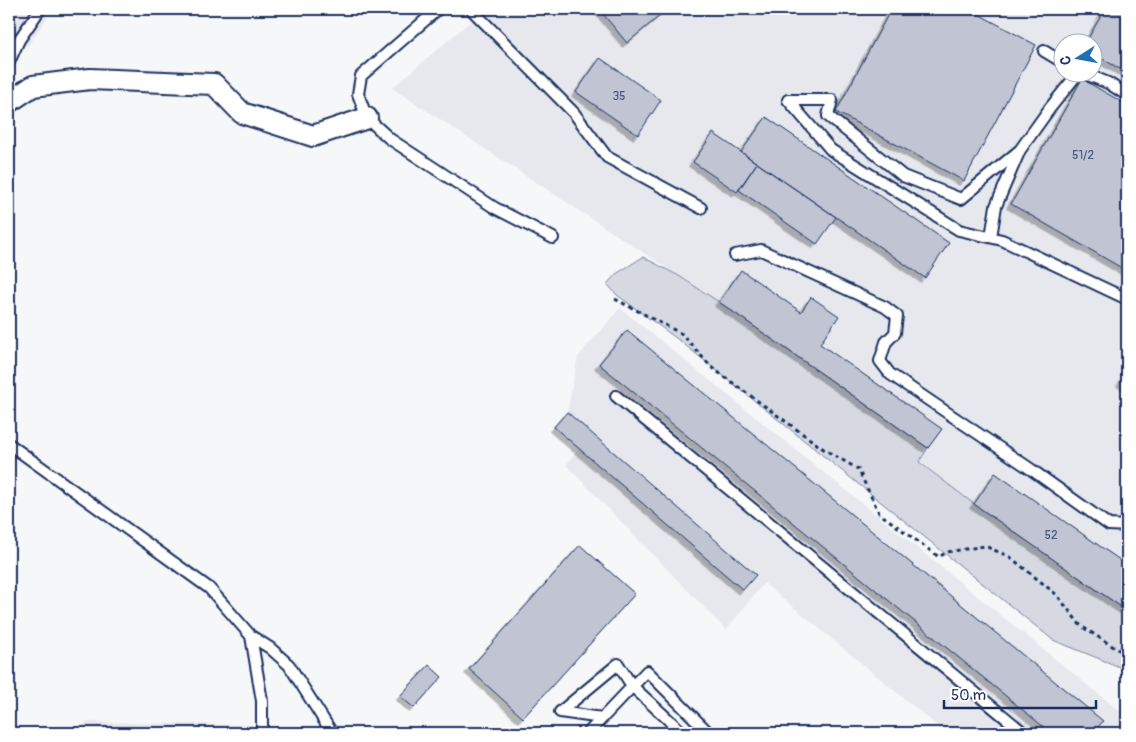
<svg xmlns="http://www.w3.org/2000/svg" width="1136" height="742" font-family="Pangolin,sans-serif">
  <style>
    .built { fill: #e6e8ee; fill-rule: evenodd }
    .green { fill: #d6d9e2; stroke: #7884a0 }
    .building { fill: #c0c4d3; stroke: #1b2f5e; filter: url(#shadow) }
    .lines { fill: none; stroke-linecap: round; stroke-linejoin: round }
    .lane-casing { stroke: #1b2f5e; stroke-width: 14 }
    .street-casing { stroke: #1b2f5e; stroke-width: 24 }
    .path { stroke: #1b2f5e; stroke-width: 3; stroke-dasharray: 4 4; stroke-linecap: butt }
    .lane { stroke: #fff; stroke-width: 10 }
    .street { stroke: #fff; stroke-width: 20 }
    .labels { text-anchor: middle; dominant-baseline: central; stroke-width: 4; stroke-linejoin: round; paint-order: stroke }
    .number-label { font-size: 12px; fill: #44547b }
  </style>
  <defs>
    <filter id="shadow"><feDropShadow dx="-4.5" dy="4.5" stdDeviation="0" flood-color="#0004"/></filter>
  </defs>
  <rect width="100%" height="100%" fill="#f6f7f9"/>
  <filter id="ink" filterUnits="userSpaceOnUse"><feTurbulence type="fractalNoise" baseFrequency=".02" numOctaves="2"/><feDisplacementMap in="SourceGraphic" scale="10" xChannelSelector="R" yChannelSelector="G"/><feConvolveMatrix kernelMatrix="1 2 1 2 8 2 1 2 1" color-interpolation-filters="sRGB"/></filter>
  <g filter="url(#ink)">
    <!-- built -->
    <path class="built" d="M9,9H53L28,46L9,33Z
      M485,9H1127V611L974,504L919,461L928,448L719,302L392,88ZM1064,42H1094V72H1064Z
      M620,308L1127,717V733H946L764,583L726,630L566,465L579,448L554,427L567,412L578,357Z
      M86,722L248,725L268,727L267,733H78L79,729Z"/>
    <!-- green -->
    <path class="green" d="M643,257L679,276L719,302L928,448L919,462L974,504L1127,611V670L1053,640L680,341L617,295L607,284L616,274Z"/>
    <!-- building -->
    <path class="building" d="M599,9H668L627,43Z
      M891,9H969L1036,45L964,181L836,112Z
      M1105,9H1127V73L1094,54V42H1086Z
      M600,58L661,100L638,135L576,92Z
      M1082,79L1127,105V271L1011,204Z
      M766,117L949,243L925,278L741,152Z
      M713,133L757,163L737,192L693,162Z
      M757,163L836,217L817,244L739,190Z
      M741,270L801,312L811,297L839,316L820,344L942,429L928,448L719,302Z
      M627,330L1103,721L1093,733H1051L599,364Z
      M1127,372V386L1121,382Z
      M567,412L756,575L743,590L554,427Z
      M995,473L1127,565V611L974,504Z
      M580,545L635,594L523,718L469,669Z
      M429,665L442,677L414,708L400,696Z
      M175,730L226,733H172Z"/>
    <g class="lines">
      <!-- lane casing -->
      <g class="lane-casing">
        <path id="lane" d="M438,9L361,76L358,94L367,118L390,139L495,208L553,238
          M471,9L574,113L607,157L701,208
          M1044,51L1064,63
          M9,62L19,40L40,9
          M1081,72L1108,83L1127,95
          M788,100L831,150L959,230L1002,240L1127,299
          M788,100H832L828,116L903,176L961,199L1020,150
          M991,237L996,206L1020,150L1050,108L1079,72
          M735,255L761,250L885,307L897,316L895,333L886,342L880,361L890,374L1032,470L1109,525L1127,526
          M616,396L1024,733
          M9,444L209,588L251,636L270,648L289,665L332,733
          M251,636L262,701V733
          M602,718L560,712L618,664L632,686L683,733
          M588,733L647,671L709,733"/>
      </g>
      <!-- street casing -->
      <g class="street-casing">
        <path id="street" d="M9,102L33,86L90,79L214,84L242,113L313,136L367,118"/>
      </g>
      <!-- path -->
      <path class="path" d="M615,299L682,334L711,367L825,450L858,469L879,513L939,557L947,552L985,546L1010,557L1057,595L1081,626L1117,649L1127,653"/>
      <!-- lane -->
      <use href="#lane" class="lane"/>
      <!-- street -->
      <use href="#street" class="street"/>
    </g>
  </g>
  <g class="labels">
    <!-- number labels -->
    <g class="number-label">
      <text x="619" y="96">35</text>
      <text x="1083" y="155">51/2</text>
      <text x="1051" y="535">52</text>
    </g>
  </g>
  <!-- margin -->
  <rect width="1136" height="742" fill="none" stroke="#fff" stroke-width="30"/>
  <rect x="15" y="15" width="1106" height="712" fill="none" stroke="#1b2f5e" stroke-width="2" filter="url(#ink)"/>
  <!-- north arrow -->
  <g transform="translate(1078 58) rotate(259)"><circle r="24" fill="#ffffff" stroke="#a4acbf"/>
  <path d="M0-4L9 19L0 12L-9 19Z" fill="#1f6fb2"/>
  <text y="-8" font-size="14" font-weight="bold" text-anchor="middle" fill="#1b2f5e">С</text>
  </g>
  <!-- scale -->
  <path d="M944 700v8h152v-8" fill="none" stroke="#1b2f5e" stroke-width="2.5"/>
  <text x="951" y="700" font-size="15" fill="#1b2f5e" stroke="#ffffff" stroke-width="4" paint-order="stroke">50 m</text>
</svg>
